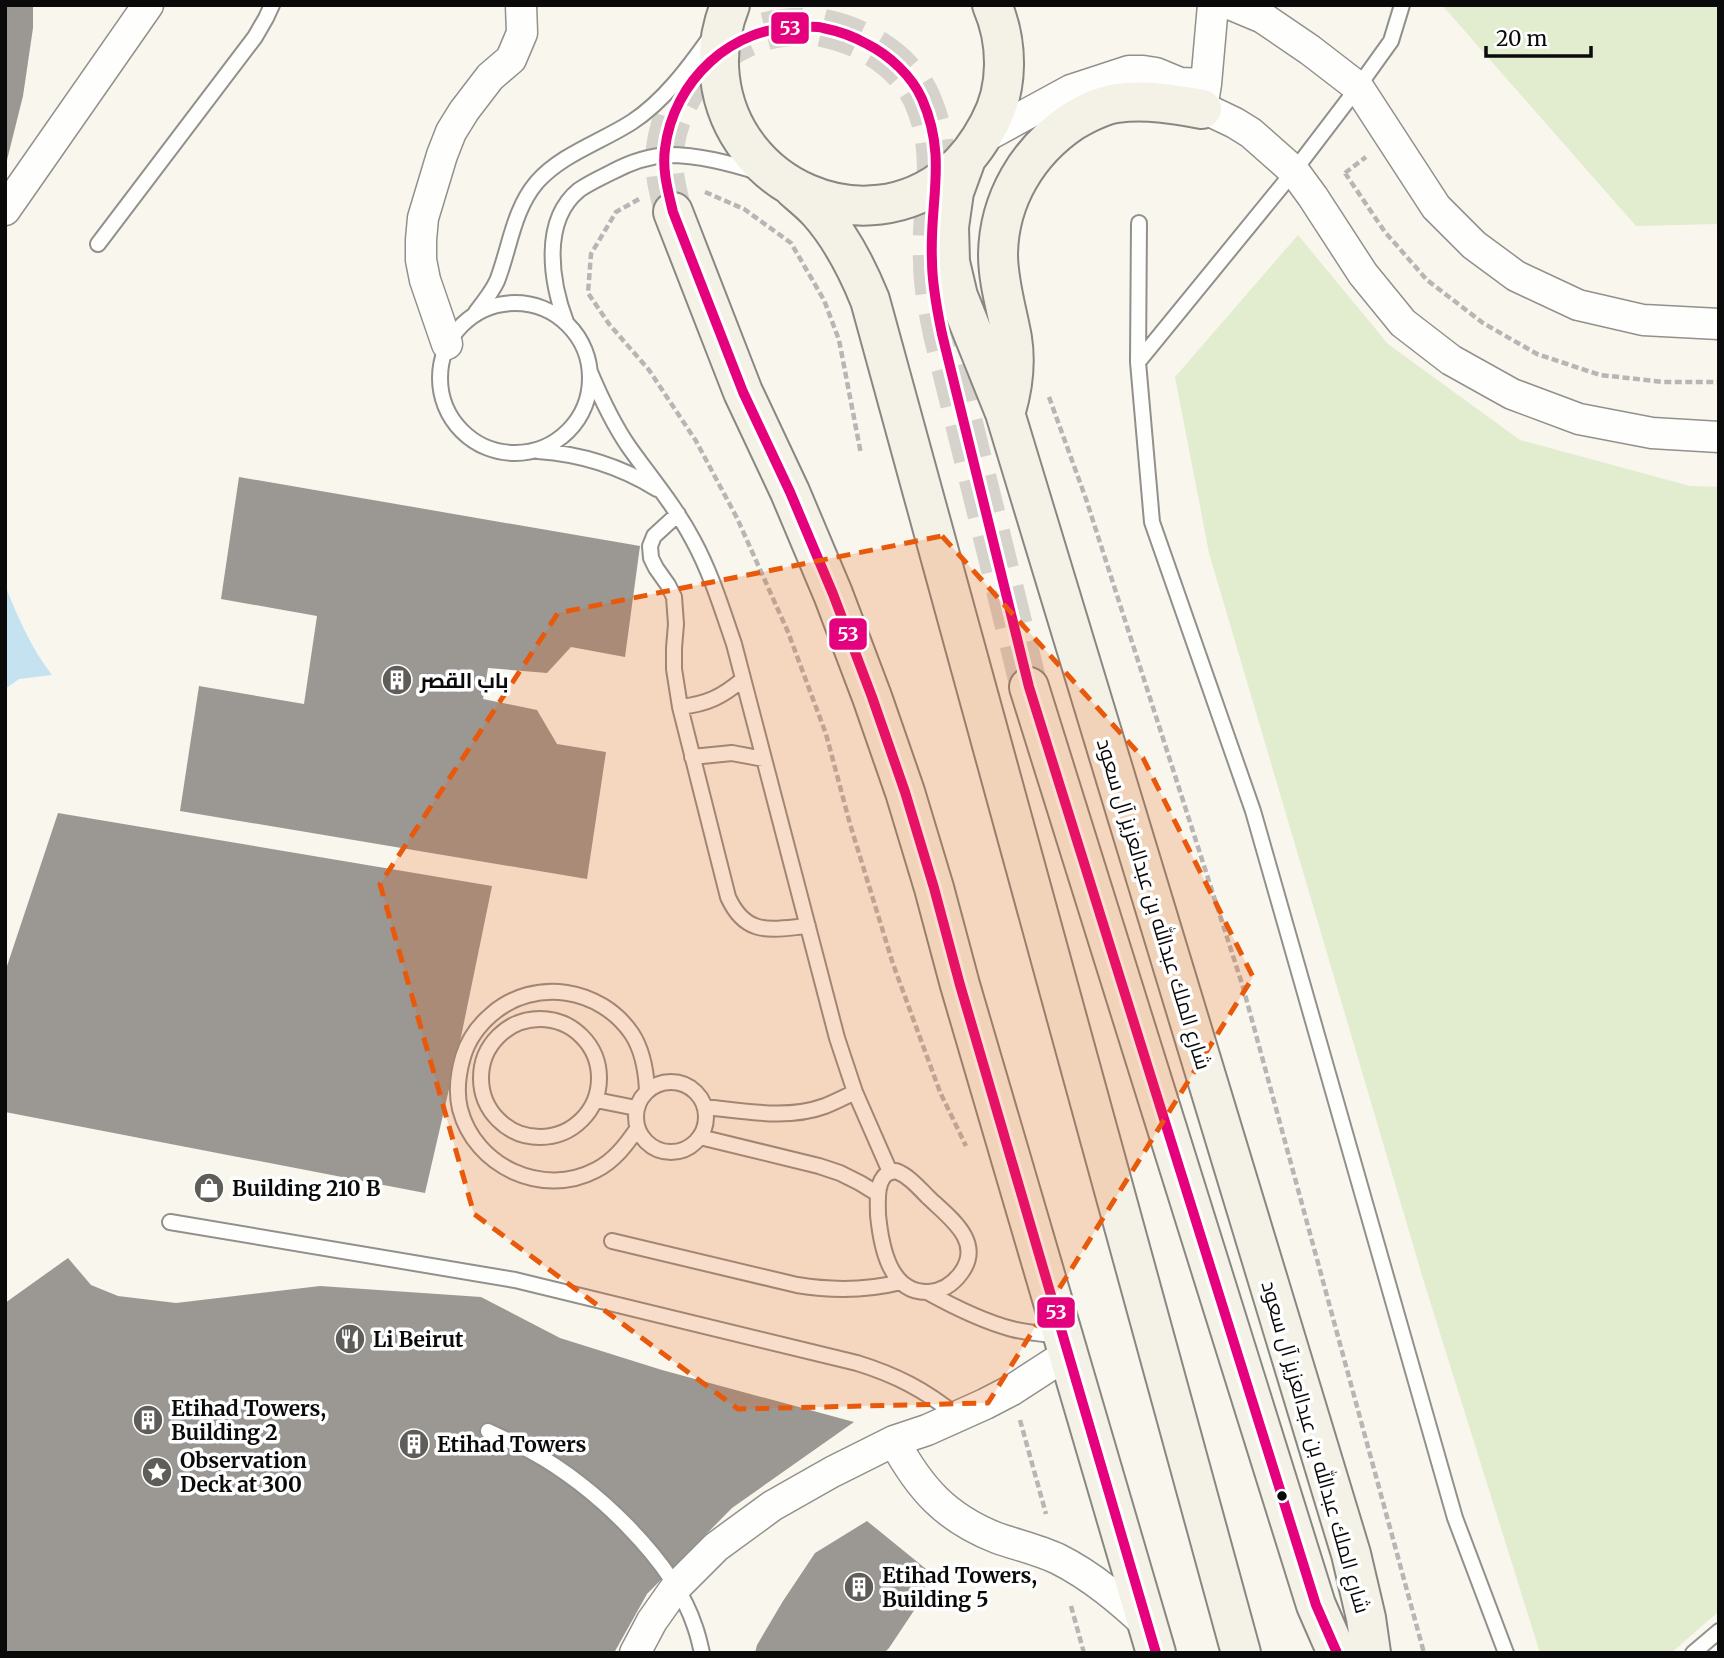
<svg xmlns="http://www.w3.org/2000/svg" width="1724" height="1658" font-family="Merriweather,Cairo,serif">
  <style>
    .green { fill: #e1edce }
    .water { fill: #c5e2f1 }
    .building { fill: #9b9894 }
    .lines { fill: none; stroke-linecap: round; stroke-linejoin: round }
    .secondary-tunnel { stroke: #d5d3cb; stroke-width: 38; stroke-dasharray: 38 19; stroke-linecap: butt }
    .lane-casing { stroke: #92908c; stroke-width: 18 }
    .street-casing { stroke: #92908c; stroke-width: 33 }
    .secondary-casing { stroke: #888783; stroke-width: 42 }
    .path { stroke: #b7b6b5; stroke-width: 4.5; stroke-dasharray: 7 3.5; stroke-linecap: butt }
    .lane { stroke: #fefefc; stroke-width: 14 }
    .street { stroke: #fefefc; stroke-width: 30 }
    .secondary { stroke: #f4f2e7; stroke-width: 38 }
    .bus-1-casing { stroke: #fff; stroke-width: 16 }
    .bus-1 { stroke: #e5007d; stroke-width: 10 }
    .marked { fill: #e8590c; fill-opacity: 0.2; stroke: #e8590c; stroke-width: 5; stroke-dasharray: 14 9; stroke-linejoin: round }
    .bus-dot { fill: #0a0a0a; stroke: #fff; stroke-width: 2.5 }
    .labels { text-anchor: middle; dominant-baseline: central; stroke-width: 7; stroke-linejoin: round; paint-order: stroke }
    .poi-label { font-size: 21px; font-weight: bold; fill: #0a0a0a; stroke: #fff; text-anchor: start }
    .street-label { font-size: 21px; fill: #0a0a0a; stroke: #fff }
    .line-badge { stroke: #fff; stroke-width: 2.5 }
    .badge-label { font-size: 19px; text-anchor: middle; font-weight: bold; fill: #fff }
  </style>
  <rect width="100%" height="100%" fill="#f9f6ed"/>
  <!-- green -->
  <path class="green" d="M1442,5H1719V224L1636,226Z
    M1298,235L1388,344L1520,440L1690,486L1719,487V1611L1671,1653H1540L1424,1282L1209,553L1175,377Z"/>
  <!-- water -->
  <path class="water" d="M5,585C18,618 31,648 52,675L19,679L5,689Z"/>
  <!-- building -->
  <path class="building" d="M5,5H33V28L23,96L5,168Z
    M239,477L640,546L625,657L571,647L547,673L488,668L483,699L537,710L557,744L606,752L587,879L180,811L199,686L304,704L317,616L221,599Z
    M58,813L492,886L461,1037L425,1193L5,1112V981L7,966Z
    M68,1258L91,1285L118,1296L176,1303L320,1286L481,1297L560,1338L662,1370L854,1422L732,1508L647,1594L614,1653H5V1303Z
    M867,1521L931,1573L915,1609L889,1648L884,1653H755L757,1645L783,1601L815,1553Z"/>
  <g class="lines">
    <!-- secondary-tunnel -->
    <path class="secondary-tunnel" d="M673,212C668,191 662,170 665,149C673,81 732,25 802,27C808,27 816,26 823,28C838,31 853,36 867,44C889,55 912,76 922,99C948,158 929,201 932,261C932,285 937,310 942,334L1029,687"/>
    <!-- lane casing -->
    <g class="lane-casing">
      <path id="lane" d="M1139,223L1138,362L1152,522L1253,811L1455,1518L1506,1653
        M98,244L255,37L266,18L272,5
        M440 378a75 75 0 1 1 150 0a75 75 0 1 1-150 0Z
        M476,312C484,302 492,292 497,281C510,248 513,210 537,182C562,154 601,142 632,122C664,101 689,67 711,36
        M566,322C551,282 541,221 579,190C589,183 600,178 612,172C629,163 648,156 668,155C699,155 729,163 758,172
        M1138,362L1294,171L1358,87L1391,41L1402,5
        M590,372C601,398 613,424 629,447C651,478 675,506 693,540C711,573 722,609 734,644L837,1038L855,1092L890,1172
        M538,451C582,454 620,466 657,489
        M678,514L654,536L650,546L651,558L656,568L668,585L674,597L676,624L674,648V669L680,707L728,897C746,937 771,929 808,926
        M680,707C707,704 722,697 743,679
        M692,757L732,753L764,759
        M481 1078a59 59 0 1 1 118 0a59 59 0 1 1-118 0Z
        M636 1117a35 35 0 1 1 70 0a35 35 0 1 1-70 0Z
        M596,1100L636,1108
        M705,1107C745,1111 787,1120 825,1106C835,1102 845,1097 855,1092
        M637,1129C626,1145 614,1161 596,1170C543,1198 475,1167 460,1109C456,1092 458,1074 463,1057C468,1040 479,1025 492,1014C535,977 601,988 632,1034C643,1051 646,1070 647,1090
        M700,1137L819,1166L840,1173L860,1183L878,1194
        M896,1171C909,1176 919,1188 929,1198C950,1218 984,1242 961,1273C953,1284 942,1291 929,1292C889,1294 881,1245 878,1215C878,1204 876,1187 883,1178C886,1173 890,1172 896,1171Z
        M170,1222L515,1280L857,1363C896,1375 925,1390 957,1416
        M612,1241L797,1285C833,1291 865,1291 901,1282
        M927,1292C954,1307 982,1321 1012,1329C1028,1333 1045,1334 1061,1336
        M488,1431C502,1438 518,1444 532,1452C592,1484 674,1561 695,1627C698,1635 700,1644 702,1653
        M1693,1653L1719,1631"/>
    </g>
    <!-- street casing -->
    <g class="street-casing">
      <path id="street" d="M1213,5L1206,84L1202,109L1214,113L1235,123L1251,133L1294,171L1313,197L1363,274L1403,323L1451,360L1512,394L1579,419L1652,433L1719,437
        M1232,5L1263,18L1310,50L1358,87L1436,207L1474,245L1516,276L1578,305L1643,320L1719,324
        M981,139L1071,90L1129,71H1143L1156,73L1180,83L1206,84
        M5,210L148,5
        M447,344L425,280L421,260V240L423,218L442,155L451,132L464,111L490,77L511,59L522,33L521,5
        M894,1441C920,1489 946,1518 997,1538C1017,1545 1039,1550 1058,1559C1092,1576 1121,1601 1148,1626
        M635,1653L652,1621L676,1587L716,1547L772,1506L832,1472L894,1441L927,1430L985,1404L1012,1390L1069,1353"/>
    </g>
    <!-- secondary casing -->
    <g class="secondary-casing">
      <path id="secondary" d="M730,5C721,28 717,54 720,78C733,187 864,246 950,174C967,160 979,143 989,124C1009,88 1008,42 992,5
        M966,159L954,192L949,227L950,262L958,296L1005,413L1351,1554L1366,1618L1371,1653
        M794,189C802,196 812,204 819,212C842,238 857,268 870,300L1241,1653
        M673,212L743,392L790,492L833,594L872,697L905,792L934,888L960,985L1156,1653
        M1006,411C1013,387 1016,363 1012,338C1007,310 998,283 998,254C999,199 1028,151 1073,121C1087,113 1102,105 1117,103C1145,99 1175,104 1202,109
        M1029,687L1316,1605L1337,1653"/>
    </g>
    <!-- path -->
    <path class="path" d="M1345,173L1385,232L1427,280L1483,323L1537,354L1600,375L1664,382H1719
      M1345,173L1366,157
      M705,192L744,209L791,243L824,300L839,340L861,454
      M639,199L616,212L591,254L588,293L609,324L649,370L696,441L737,518L788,632L826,734L850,824L893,964L940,1092L966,1146
      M1049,397L1086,499L1243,987L1424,1653
      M1020,1420L1046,1514
      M1071,1606L1084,1653"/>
    <!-- lane -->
    <use href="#lane" class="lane"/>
    <!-- street -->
    <use href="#street" class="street"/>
    <!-- secondary -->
    <use href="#secondary" class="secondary"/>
    <!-- bus-1 casing -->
    <g class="bus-1-casing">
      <path id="bus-1" d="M1156,1653L960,985L934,888L905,792L872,697L833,594L790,492L743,392L673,212C668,191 662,170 665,149C673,81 732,25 802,27C808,27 816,26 823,28C838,31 853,36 867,44C889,55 912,76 922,99C948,158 929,201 932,261C932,285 937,310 942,334L1029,687L1316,1605L1337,1653"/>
    </g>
    <!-- bus-1 -->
    <use href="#bus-1" class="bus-1"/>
  </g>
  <!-- marked area -->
  <path class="marked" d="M942,536L1143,758L1253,977L988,1403L738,1409L474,1214L380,884L558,613Z"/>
  <!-- icons -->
  <defs>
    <g id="building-disc" transform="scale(1.575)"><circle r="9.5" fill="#5e5d59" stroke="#fff"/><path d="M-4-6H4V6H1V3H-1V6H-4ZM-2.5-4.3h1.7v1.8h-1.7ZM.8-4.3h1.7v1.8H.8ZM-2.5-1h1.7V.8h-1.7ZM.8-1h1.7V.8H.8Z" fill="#fff"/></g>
    <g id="shop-disc" transform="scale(1.575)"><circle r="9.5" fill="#5e5d59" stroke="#fff"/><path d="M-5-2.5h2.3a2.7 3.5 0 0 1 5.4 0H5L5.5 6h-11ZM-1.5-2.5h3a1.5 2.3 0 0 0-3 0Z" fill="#fff"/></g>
    <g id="restaurant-disc" transform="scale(1.575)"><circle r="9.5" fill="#5e5d59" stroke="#fff"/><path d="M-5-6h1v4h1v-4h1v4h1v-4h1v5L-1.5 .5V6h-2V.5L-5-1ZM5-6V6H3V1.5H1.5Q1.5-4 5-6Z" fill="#fff"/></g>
    <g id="sight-disc" transform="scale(1.575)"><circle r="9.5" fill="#5e5d59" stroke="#fff"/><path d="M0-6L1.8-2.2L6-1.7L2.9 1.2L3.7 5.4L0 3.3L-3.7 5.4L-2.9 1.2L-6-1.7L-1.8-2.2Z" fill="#fff"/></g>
  </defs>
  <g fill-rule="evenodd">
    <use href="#building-disc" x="397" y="680"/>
    <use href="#shop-disc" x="209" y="1188"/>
    <use href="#restaurant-disc" x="350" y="1339"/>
    <use href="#building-disc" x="148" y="1420"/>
    <use href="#building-disc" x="414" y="1444"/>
    <use href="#sight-disc" x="157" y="1472"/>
    <use href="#building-disc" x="859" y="1587"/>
  </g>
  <!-- markers -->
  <circle class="bus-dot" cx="1282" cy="1496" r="6"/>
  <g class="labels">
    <!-- poi labels -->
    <g class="poi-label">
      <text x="420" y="680">باب القصر</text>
      <text x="232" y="1188">Building 210 B</text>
      <text x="373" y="1339">Li Beirut</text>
      <text x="171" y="1408">Etihad Towers,<tspan x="171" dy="24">Building 2</tspan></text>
      <text x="437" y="1444">Etihad Towers</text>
      <text x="180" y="1460">Observation<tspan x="180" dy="24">Deck at 300</tspan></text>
      <text x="882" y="1575">Etihad Towers,<tspan x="882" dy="24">Building 5</tspan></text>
    </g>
    <!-- street labels -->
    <g class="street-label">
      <text transform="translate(1154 904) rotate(73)">شارع الملك عبدالله بن عبدالعزيز آل سعود</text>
      <text transform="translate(1316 1447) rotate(74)">شارع الملك عبدالله بن عبدالعزيز آل سعود</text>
    </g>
  </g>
  <g class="line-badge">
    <rect x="770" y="11" width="40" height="34" rx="7" fill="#e5007d"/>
    <rect x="828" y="617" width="40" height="34" rx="7" fill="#e5007d"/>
    <rect x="1036" y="1296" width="40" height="33" rx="7" fill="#e5007d"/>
  </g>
  <g class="badge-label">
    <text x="790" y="35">53</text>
    <text x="848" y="641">53</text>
    <text x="1056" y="1319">53</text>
  </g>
  <!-- border -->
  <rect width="1724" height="1658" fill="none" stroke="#0a0a0a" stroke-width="14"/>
  <!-- scale -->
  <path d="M1486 46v10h105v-10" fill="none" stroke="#0a0a0a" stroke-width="3.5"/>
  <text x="1496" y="46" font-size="21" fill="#0a0a0a" stroke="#ffffff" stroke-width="5" paint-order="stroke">20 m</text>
</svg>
